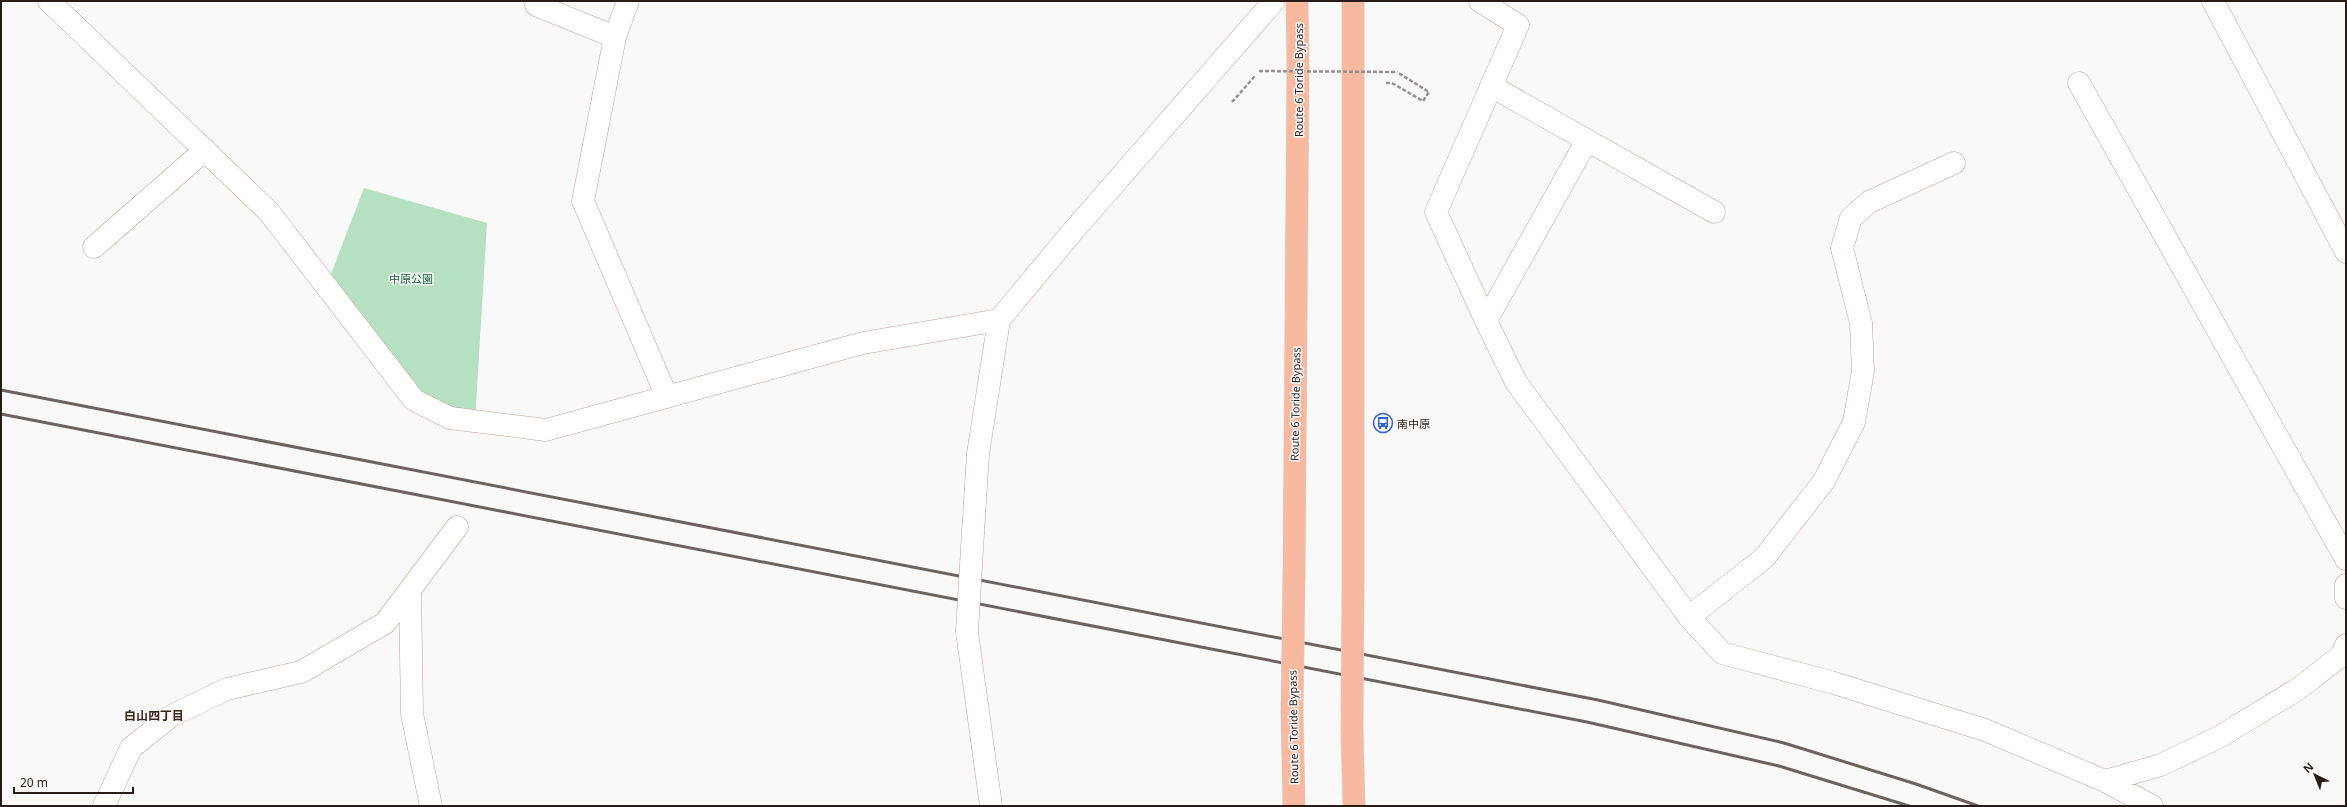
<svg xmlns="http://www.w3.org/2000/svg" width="2347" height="807" font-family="'Noto Sans','Noto Sans JP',sans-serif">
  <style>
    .green { fill: #b6e0c2 }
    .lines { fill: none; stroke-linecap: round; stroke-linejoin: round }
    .service-casing { stroke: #c6a295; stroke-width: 23 }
    .minor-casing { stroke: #c6a295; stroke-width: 23 }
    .trunk-casing { stroke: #d8d6d5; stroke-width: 23 }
    .path { stroke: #968f8d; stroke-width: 2.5; stroke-dasharray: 4 2; stroke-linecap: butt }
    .service { stroke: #fff; stroke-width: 22 }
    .minor { stroke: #fff; stroke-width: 22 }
    .trunk { stroke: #f7baa0; stroke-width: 22 }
    .rail { stroke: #6c635f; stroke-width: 3 }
    .minor-bridge-casing { stroke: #c6a295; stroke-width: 23; stroke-linecap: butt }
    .trunk-bridge-casing { stroke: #d8d6d5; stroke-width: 23; stroke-linecap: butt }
    .path-bridge { stroke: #968f8d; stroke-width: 2.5; stroke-dasharray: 4 2; stroke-linecap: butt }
    .minor-bridge { stroke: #fff; stroke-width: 22 }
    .trunk-bridge { stroke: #f7baa0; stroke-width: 22 }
    .labels { text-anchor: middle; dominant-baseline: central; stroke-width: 3; stroke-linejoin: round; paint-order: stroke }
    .street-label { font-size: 11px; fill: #291b16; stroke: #f9f9f9 }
    .park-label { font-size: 11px; fill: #136539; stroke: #f9f9f9 }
    .poi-label { font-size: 11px; fill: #291b16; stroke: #f9f9f9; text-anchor: start }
    .neighbourhood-label { font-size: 12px; font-weight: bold; fill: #3f2419; stroke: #f9f9f9 }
  </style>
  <rect width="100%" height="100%" fill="#f9f9f9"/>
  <!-- green -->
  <path class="green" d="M364,188L487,223L475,421L414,400L326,287Z"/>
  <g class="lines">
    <!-- service casing -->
    <g class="service-casing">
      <path id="service" d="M1480,1L1518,25L1436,212L1486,321
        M2079,83L2346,559
        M94,247L205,150"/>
    </g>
    <!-- minor casing -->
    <g class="minor-casing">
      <path id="minor" d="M49,1L269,212L414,400L450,418L546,430L863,343L999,320
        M537,1L536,5L615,37
        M628,1L615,37L583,201L667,397
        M2213,1L2346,252
        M1491,86L1714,212
        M1587,140L1486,321L1516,382L1689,617L1722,653L1834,683L1985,730L2105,781L2152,806
        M973,532L978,454L999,320L1074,230L1274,1
        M2346,585V598
        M410,590L412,714L431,806
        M1689,617L1764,558L1824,481L1854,422L1863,371L1861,323L1842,248L1851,218L1869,202L1954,163
        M967,632L991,806
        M2105,781L2161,765L2219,737L2298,689L2342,655L2346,645
        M104,806L131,748L171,716L227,689L301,672L385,623L457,527"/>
    </g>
    <!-- trunk casing -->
    <g class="trunk-casing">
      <path id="trunk" d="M1353,1V590
        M1294,575L1298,67L1297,1
        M1292,713L1294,806
        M1352,729L1354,806"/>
    </g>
    <!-- path -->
    <path class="path" d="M1386,83H1392L1423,101L1429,92L1397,72
      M1232,100L1233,101L1255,76"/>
    <!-- service -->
    <use href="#service" class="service"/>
    <!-- minor -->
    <use href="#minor" class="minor"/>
    <!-- trunk -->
    <use href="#trunk" class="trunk"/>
    <!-- rail -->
    <path class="rail" d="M1,390L1598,700L1784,743L1916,784L1978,806
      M1,414L1587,722L1779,766L1909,806"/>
    <!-- minor-bridge casing -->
    <g class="minor-bridge-casing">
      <path id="minor-bridge" d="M967,632L973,532"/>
    </g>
    <!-- trunk-bridge casing -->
    <g class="trunk-bridge-casing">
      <path id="trunk-bridge" d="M1292,713L1294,575
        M1352,729L1353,590"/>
    </g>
    <!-- path-bridge -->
    <path class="path-bridge" d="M1259,71L1397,72"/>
    <!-- minor-bridge -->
    <use href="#minor-bridge" class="minor-bridge"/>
    <!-- trunk-bridge -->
    <use href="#trunk-bridge" class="trunk-bridge"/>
  </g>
  <!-- icons -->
  <defs>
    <g id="bus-ring" transform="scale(1)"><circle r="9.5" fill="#f9f9f9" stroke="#2e60ce" stroke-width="1.5"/><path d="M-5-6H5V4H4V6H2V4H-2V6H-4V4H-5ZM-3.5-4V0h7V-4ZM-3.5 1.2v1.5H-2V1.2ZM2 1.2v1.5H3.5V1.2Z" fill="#2e60ce"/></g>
  </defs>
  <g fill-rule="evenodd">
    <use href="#bus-ring" x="1383" y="423"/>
  </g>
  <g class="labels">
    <!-- street labels -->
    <g class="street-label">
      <text transform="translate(1298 80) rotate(-90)">Route 6 Toride Bypass</text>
      <text transform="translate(1295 404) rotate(-89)">Route 6 Toride Bypass</text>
      <text transform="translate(1293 727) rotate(-91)">Route 6 Toride Bypass</text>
    </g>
    <!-- park labels -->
    <g class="park-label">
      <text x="411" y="278">中原公園</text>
    </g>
    <!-- poi labels -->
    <g class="poi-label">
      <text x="1397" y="423">南中原</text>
    </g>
    <!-- neighbourhood labels -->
    <g class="neighbourhood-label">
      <text x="154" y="715">白山四丁目</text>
    </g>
  </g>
  <!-- border -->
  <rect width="2347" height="807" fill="none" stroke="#291b16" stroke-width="4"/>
  <!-- north arrow -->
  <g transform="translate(2315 775) rotate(317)" stroke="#f9f9f9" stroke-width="3" paint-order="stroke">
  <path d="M0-3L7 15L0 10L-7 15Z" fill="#291b16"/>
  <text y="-6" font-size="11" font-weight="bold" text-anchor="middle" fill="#291b16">N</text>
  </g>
  <!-- scale -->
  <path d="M14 787v6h119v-6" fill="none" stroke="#291b16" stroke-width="2"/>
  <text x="20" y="787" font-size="12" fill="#291b16" stroke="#f9f9f9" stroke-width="3" paint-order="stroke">20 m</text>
</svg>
